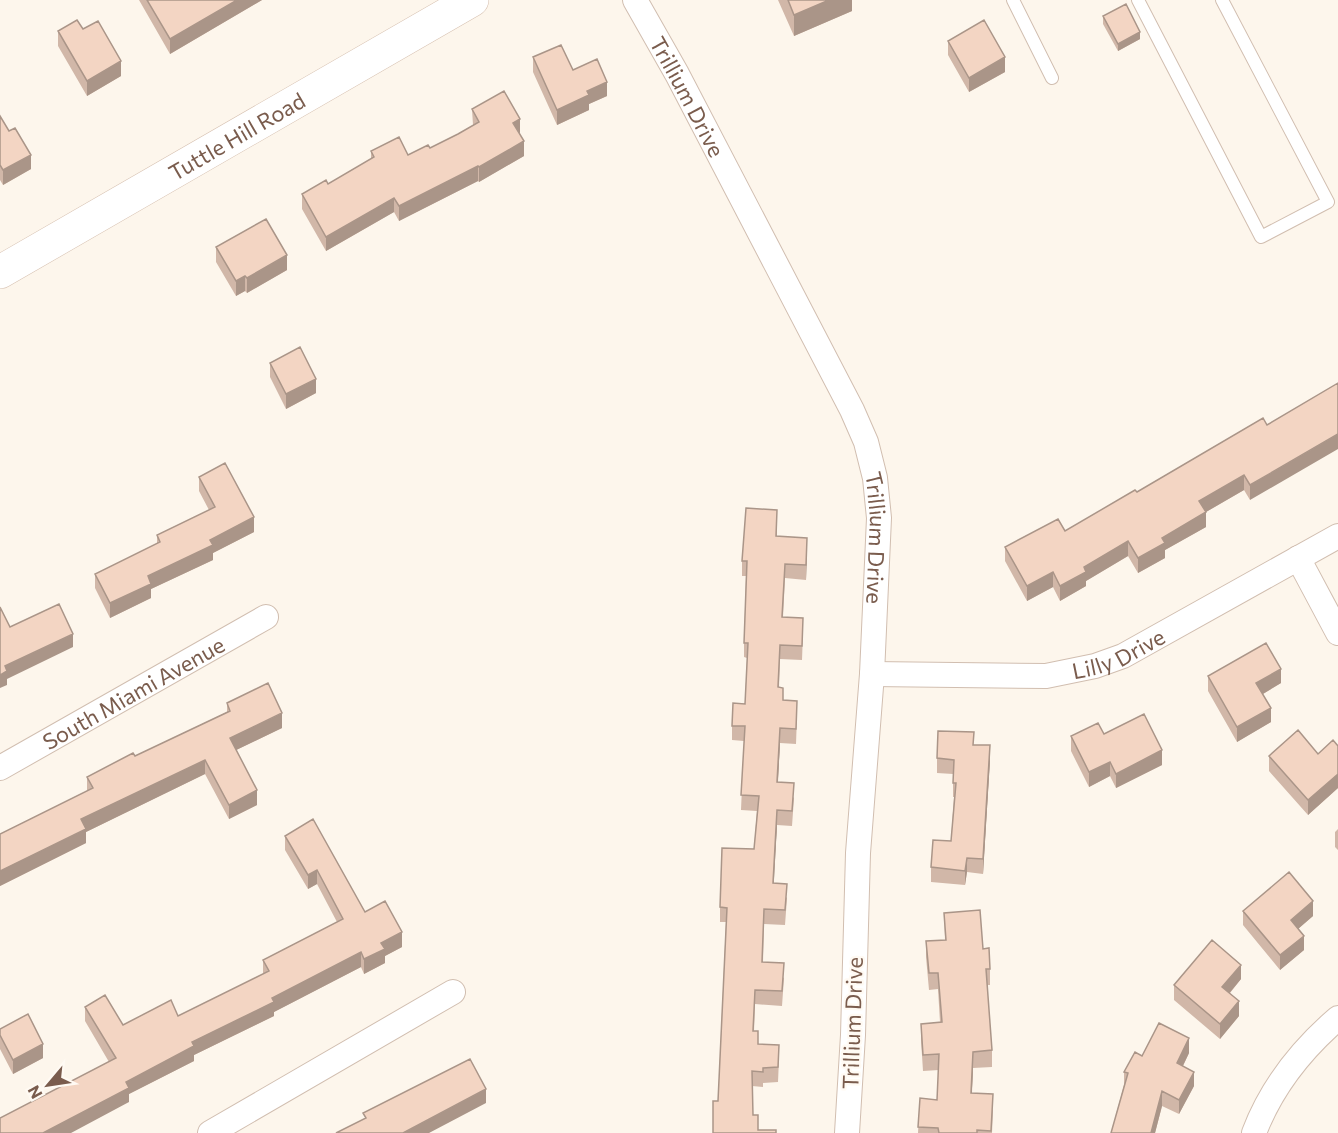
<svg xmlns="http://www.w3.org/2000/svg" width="1338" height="1133" font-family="Commissioner,sans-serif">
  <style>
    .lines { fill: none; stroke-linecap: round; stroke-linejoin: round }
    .lane-casing { stroke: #d1beb0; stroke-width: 14 }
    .street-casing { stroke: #d1beb0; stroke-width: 26 }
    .secondary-casing { stroke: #d6c0b0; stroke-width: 34 }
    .lane { stroke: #fff; stroke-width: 12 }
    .street { stroke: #fff; stroke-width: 24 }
    .secondary { stroke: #fff; stroke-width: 33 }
    .wall { fill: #d1b7a8 }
    .shaded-wall { fill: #aa9588 }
    .building { fill: #f3d5c3; stroke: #aa9588; stroke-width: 1.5 }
    .labels { text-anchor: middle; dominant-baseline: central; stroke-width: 4.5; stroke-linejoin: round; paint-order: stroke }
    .street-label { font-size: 22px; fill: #7a5c4d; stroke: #fffaf3 }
  </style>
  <rect width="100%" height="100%" fill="#fdf6ec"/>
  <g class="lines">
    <!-- lane casing -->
    <g class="lane-casing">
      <path id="lane" d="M1013,0L1052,78
        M1138,0L1261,237L1328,202L1222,0"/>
    </g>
    <!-- street casing -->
    <g class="street-casing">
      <g id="street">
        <path id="s1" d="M635,0L677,74L852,410L866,442L875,478L879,518L872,674L858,853L853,1035L847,1133"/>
        <path d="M1298,558L1338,633"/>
        <path id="s2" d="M872,674L1046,676L1095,666L1123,656L1338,536"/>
        <path id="s3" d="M0,768L266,617"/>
        <path d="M210,1133L453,992"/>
        <path d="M1254,1133C1271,1088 1302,1049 1338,1018"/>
      </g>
    </g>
    <!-- secondary casing -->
    <g class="secondary-casing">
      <g id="secondary">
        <path id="s4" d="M0,272L472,0"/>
      </g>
    </g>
    <!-- lane -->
    <use href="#lane" class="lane"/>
    <!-- street -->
    <use href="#street" class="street"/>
    <!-- secondary -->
    <use href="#secondary" class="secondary"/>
  </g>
  <!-- wall -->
  <path class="wall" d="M139,0H262L170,54Z
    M778,0H852V11L794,36Z
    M1103,16L1140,39L1118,51L1103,24Z
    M83,29L121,76L87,96L58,46V31Z
    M948,41L1005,72L969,92L948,55Z
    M533,57L573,70L607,96L589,104V110L557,125L533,72Z
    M472,109L520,134L524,156L479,182L478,181L399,221L394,212L326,251L302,209V194L328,184L371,159V151L408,155L430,148L458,134L473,125Z
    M0,116L31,169L3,185L0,180Z
    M216,247L287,270L247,293L245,291L236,296L216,262Z
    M270,363L316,393L286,409L270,377Z
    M1263,418L1250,500L1244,490L1206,512V527L1165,550V558L1138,573L1128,556L1086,581V586L1060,601L1053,587L1027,601L1005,561V547L1065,531L1137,492Z
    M199,477L254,532L213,553V560L151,589V598L110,618L95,588V574L157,544V535L209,510L199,491Z
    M777,525V536L807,552L806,580L785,578L783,617L803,633L802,660L780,659L779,687L783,700L797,716L796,744L780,743L778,782L794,798L792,826L777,825L773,883L787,898L785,925L764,924L763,962L784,978L782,1006L755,1004L754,1031L758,1044L779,1059L778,1082L763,1083V1087L752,1086L713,1133L718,1101L726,922H720V907L754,849L757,811L741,810L744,741L732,740V726L745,704L747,658L744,657V643L746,576H742V561Z
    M1208,676L1281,683L1263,694L1271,722L1237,742L1208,691Z
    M227,703L282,728L236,750L257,805L229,819L205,774L86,832V843L0,886V834L87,791V777L135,756L227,712Z
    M1104,734L1162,765L1116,788L1110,776L1089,787L1071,751V736Z
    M974,745L990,760L983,874L967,872L965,885L931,882V867L951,841L954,797H953V774L937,773V758Z
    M1338,746V788L1308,815L1269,771V756L1318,754Z
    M1338,829V850L1335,847V832Z
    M285,836L402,947L385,956V963L364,974L361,967L274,1012V1016L194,1055V1061L129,1094V1102L109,1062L85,1021V1007L123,1025L178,1016L263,974V960L337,922L317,884L308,889L285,850Z
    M1243,911L1313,916L1298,929L1304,950L1280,970L1243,925Z
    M944,913L983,949L990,969V985H987L992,1050V1067L973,1068L972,1093L993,1110L992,1133H918L920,1098L937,1100L939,1070L923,1071L921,1040V1024L940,1022L938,989L929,990L926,957V941L945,940Z
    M1241,979L1230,993L1239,1016L1220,1039L1174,1000V985Z
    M0,1029L43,1058L13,1074L0,1049Z
    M1189,1053L1183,1066L1194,1086L1179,1114L1162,1106L1155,1133H1111L1124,1085V1072L1142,1056Z"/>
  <!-- shaded-wall -->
  <path class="shaded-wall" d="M237,0H262L170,54V39Z
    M829,0H852V11L794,36V15Z
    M1140,32V39L1118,51V44Z
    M1005,57V72L969,92V78Z
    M121,61V76L87,96V81Z
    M607,82V96L589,104V110L557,125V110L587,91Z
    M520,119V134L513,123Z
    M524,141V156L479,182V167Z
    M31,155V169L3,185V170Z
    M478,166V181L399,221V206Z
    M394,198V212L326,251V237Z
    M287,255V270L247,293V278Z
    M245,276V291L236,296V281Z
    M316,379V393L286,409V394Z
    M1338,434V449L1250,500V485Z
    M1244,475V490L1206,512V527L1165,550V558L1138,573V558L1162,538L1199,501Z
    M254,517V532L213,553V560L151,589V598L110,618V603L148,576L210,540Z
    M807,538V552L806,580V565Z
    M1128,541V556L1086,581V586L1060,601V586L1084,567Z
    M1053,572V587L1027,601V586Z
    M73,634V647L7,679V685L0,688V675L5,666Z
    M1281,669V683L1256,698V683Z
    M1271,708V722L1237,742V727Z
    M282,713V728L230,753V738Z
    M780,728V743L777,797V782Z
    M990,745V760L983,874V859Z
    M1162,750V765L1116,788V774Z
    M205,760V774L86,832V843L0,886V871L81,819Z
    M1110,762V776L1089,787V772Z
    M1338,774V788L1308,815V800Z
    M257,790V805L229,819V805Z
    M777,810V825L773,898V883Z
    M967,858V872L965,885V871Z
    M317,870V884L308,889V875Z
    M1313,901V916L1291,935V920Z
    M402,932V947L385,956V963L364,974V959L381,943Z
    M1304,936V950L1280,970V955Z
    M361,952V967L274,1012V1016L194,1055V1061L129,1094V1102L71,1133H43L192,1042L272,998Z
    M1241,965V979L1222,1002V987Z
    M1239,1001V1016L1220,1039V1024Z
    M1189,1038V1053L1177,1078V1063Z
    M43,1044V1058L13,1074V1060Z
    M973,1052V1068L971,1109V1093Z
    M1194,1072V1086L1179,1114V1100Z
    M486,1089V1103L429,1133H403Z
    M1162,1091V1106L1155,1133H1151Z"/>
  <!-- building -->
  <path class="building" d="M147,0H237L170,39Z
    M788,0H829L794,15Z
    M1126,4L1140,32L1118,44L1103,16Z
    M77,20L83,29L98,21L121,61L87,81L58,31Z
    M984,20L1005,57L969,78L948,41Z
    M561,45L573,70L597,59L607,82L587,91L589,95L557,110L533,57Z
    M504,91L520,119L513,123L524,141L479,167L478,166L399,206L394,198L326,237L302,194L326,180L328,184L374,157L371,151L399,137L408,155L428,145L430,148L458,134L479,122L472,109Z
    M0,116L9,131L15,128L31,155L3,170L0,165Z
    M266,219L287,255L247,278L245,276L236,281L216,247Z
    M300,347L316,379L286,394L270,363Z
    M1338,383V434L1250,485L1244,475L1199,501L1206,512L1162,538L1165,543L1138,558L1128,541L1084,567L1086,572L1060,586L1053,572L1027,586L1005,547L1058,519L1065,531L1135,490L1137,492L1263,418L1267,425Z
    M225,463L254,517L210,540L213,545L148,576L151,584L110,603L95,574L160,542L157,535L215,507L199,477Z
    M746,508L777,510L776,536L807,538L806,565L785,564L782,617L803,618L802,646L780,645L778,687L783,688V700L797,701L796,729L780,728L777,782L794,783L792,811L777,810L773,883L787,884L785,910L764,909L762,962L784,963L782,991L755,990L753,1031H758V1044L779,1045L778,1067L763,1068V1072L752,1071L753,1115H758V1130H776V1133H713V1101H718L727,908L720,907L722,848L754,849L759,796L741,795L745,726H732L733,703L745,704L748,643H744L747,561H742Z
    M59,604L73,634L5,666L7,671L0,675V607L10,627Z
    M1266,643L1281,669L1256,683L1271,708L1237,727L1208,676Z
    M268,683L282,713L230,738L257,790L229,805L205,760L81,819L86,829L0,871V834L93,788L87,777L133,753L135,756L230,711L227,703Z
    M1144,714L1162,750L1116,774L1110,762L1089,772L1071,736L1098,723L1104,734Z
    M1298,730L1318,754L1333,740L1338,746V774L1308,800L1269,756Z
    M938,731L974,732L973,745H990L983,859L967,858L965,871L931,867L933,840L951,841L956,783H953L954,760L937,758Z
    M313,819L365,912L385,901L402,932L381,943L385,949L364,959L361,952L272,998L274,1002L192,1042L194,1046L126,1082L129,1088L43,1133H0V1118L116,1058L85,1007L105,995L123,1025L171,1000L178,1016L269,971L263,960L343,919L317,870L308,875L285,836Z
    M1289,872L1313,901L1291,920L1304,936L1280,955L1243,911Z
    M980,910L983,949L989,948L990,969H986L992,1050L973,1052L971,1093L993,1094L991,1131L977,1130V1133H939L938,1128L918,1127L920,1098L937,1100L939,1054L923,1055L921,1024L942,1022L938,973H929L926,941L946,940L944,913Z
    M1212,940L1241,965L1222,987L1239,1001L1220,1024L1174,985Z
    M28,1014L43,1044L13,1060L0,1035V1029Z
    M1159,1023L1189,1038L1177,1063L1194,1072L1179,1100L1162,1091L1151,1133H1111L1128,1073L1124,1072L1135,1052L1142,1056Z
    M470,1059L486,1089L403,1133H336L366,1118L363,1113Z"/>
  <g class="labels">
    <!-- street labels -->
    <g class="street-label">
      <text stroke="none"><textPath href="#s1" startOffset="110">Trillium Drive</textPath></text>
      <text stroke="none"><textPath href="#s4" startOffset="273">Tuttle Hill Road</textPath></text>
      <text stroke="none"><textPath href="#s1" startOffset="596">Trillium Drive</textPath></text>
      <text stroke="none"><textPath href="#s2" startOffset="250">Lilly Drive</textPath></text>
      <text stroke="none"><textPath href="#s3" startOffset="153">South Miami Avenue</textPath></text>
      <text transform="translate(852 1023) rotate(-88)">Trillium Drive</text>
    </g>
  </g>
  <!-- north arrow -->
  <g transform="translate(48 1085) rotate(241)" stroke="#fffaf3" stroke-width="4.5" paint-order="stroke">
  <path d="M0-4.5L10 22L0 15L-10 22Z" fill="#7a5c4d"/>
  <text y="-9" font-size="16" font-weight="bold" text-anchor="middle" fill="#7a5c4d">N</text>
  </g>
</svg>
